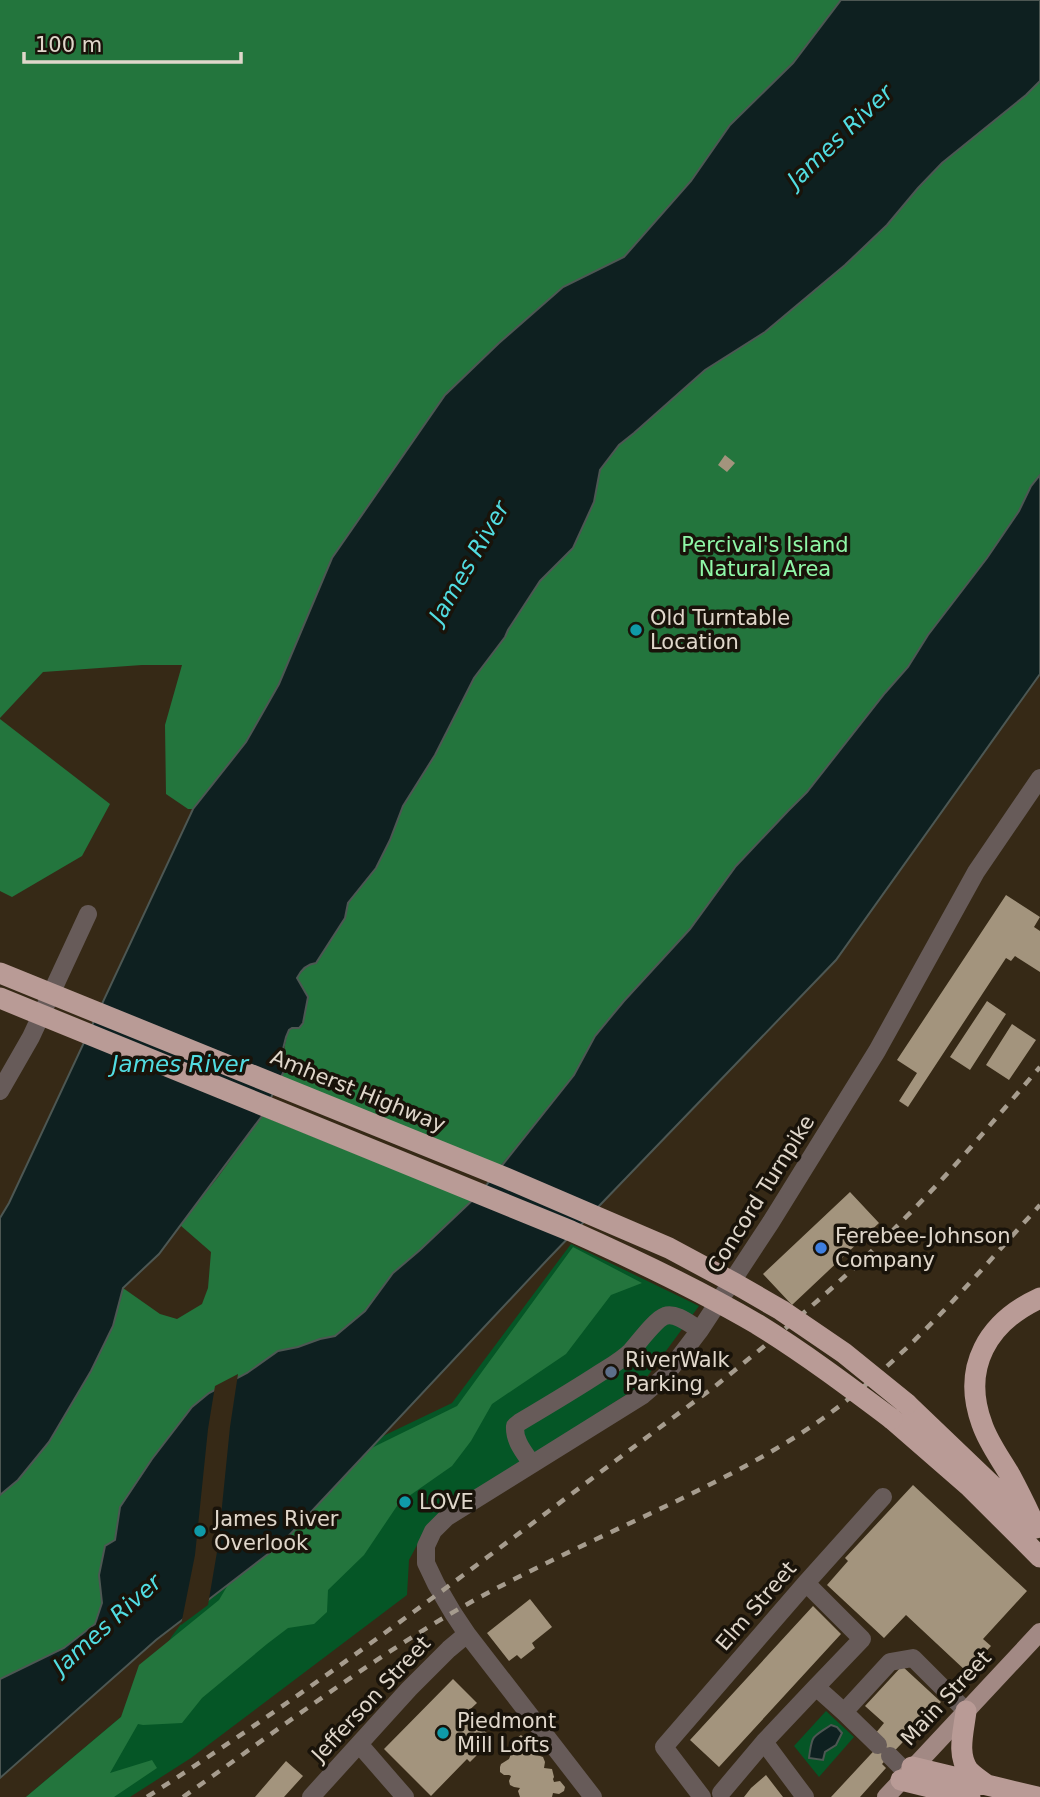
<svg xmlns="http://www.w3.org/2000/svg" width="1040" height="1797" font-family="'DejaVu Sans',sans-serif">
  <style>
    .green { fill: #055626 }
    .forest { fill: #23753d }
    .water { fill: #0e2020; stroke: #4d5753; stroke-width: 2 }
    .pier { fill: #362916 }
    .building { fill: #a3947d }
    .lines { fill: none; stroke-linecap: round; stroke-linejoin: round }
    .minor { stroke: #675b59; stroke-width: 18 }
    .major { stroke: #a28984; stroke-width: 18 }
    .highway { stroke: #b99b96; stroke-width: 21 }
    .rail { stroke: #a69c8e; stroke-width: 4.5; stroke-dasharray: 9 9; stroke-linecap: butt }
    .highway-bridge { stroke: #b99b96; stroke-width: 21 }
    .culture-dot { fill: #0f9aa8; stroke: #19130a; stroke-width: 2.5 }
    .shop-dot { fill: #3f7fe0; stroke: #19130a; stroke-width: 2.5 }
    .service-dot { fill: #5c6f8a; stroke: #19130a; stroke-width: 2.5 }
    .labels { text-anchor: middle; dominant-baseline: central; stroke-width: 7; stroke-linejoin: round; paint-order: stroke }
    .park-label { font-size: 21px; fill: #8ff7a7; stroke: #19130a }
    .poi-label { font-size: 21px; fill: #e0d7cb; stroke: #19130a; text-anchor: start }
    .street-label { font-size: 21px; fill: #e0d7cb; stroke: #19130a }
    .water-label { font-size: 23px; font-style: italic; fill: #51dce1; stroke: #19130a }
  </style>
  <rect width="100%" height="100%" fill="#362916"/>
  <!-- green -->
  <path class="green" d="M571,1244L699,1306L641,1385L429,1523L409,1560L407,1595L191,1758L130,1797H26L121,1717L172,1636L242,1544L335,1459L452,1403Z
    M826,1711L854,1737L819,1777L794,1746Z"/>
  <!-- forest -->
  <path class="forest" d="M0,0H841L793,62L730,125L691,181L624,257L563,287L499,343L445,395L332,558L279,684L246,742L193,809H188L166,794L165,725L182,665H142L43,672L0,718Z
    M1040,81V475L1031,486L1019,511L987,558L928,635L908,667L885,693L807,792L788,811L736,866L690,929L624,1001L595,1036L574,1075L498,1169L279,1080C287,1063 281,1049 289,1030L303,1023L304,990L297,978L298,975L345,918L348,903L376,868L390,840L403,806L435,755L474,678L505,637L508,630L540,581L561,560L594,502L600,470L619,445L634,433L705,370L765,332L845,265L887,225L918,188L942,163L1026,95Z
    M0,719L110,804L82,856L12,897L0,891Z
    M262,1116L472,1201L438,1232L420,1250L393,1273L365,1311L335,1336L320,1339L298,1347L278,1351L247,1373L192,1407L152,1459L120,1507L115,1540L105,1546L99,1575L102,1603L95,1624L64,1648L0,1679V1495L18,1480L49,1442L91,1371L113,1326L123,1288L160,1314L177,1319L202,1304L208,1288L211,1252L180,1225L218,1177Z
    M573,1247L642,1283L611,1295L566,1354L492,1404L471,1441L452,1466L399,1503L364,1555L328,1590L327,1612L314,1624L288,1628L267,1644L202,1698L182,1723L143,1725L138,1724L110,1773L152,1760L157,1768L114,1797H26L121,1717L139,1665L219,1600L245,1556L341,1463L457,1406Z"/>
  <!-- water -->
  <path class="water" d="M841,0H1040V81L1026,95L942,163L918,188L887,225L845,265L765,332L705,370L634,433L619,445L600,470L594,502L573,548L540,581L508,630L505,637L474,678L435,755L403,806L390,840L376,868L348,903L345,918L316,963C307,964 301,970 297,978L308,997L303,1023L299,1028H292L289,1030L286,1037L283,1049L284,1071L262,1116L159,1254L123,1288L113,1326L91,1371L49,1442L18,1480L0,1495V1218L9,1203L193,809L246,742L279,684L332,558L445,395L499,343L563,287L624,257L691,181L730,125L793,63Z
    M1040,475V674L836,960L548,1259L281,1544L156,1640L0,1778V1679L64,1648L95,1624L102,1603L99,1575L105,1546L115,1540L120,1507L152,1459L192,1407L209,1393L247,1373L278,1351L298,1347L320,1339L335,1336L365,1311L393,1273L420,1250L480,1193L574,1075L595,1036L624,1001L690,929L736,866L788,811L807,792L885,693L908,667L928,635L987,558L1019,511L1031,486Z
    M831,1725L837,1727L842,1733L836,1745L825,1752L823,1760L809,1758C812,1734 812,1738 831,1725Z"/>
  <!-- pier -->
  <path class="pier" d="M238,1374L230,1427L218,1546L208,1605L181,1625L195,1555L208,1429L215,1386Z"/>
  <!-- building -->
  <path class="building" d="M725,455L735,463L727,472L718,465Z
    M1006,895L1040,917L1034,927L1040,931V972L1015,956L1011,961L1006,958L908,1107L899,1101L917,1073L897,1060Z
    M987,1001L1006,1014L970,1070L950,1057Z
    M1012,1024L1036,1040L1009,1080L986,1065Z
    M850,1192L879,1223L792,1305L763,1274Z
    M913,1485L1027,1591L983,1639L991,1646L967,1672L906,1615L884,1638L827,1585L848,1561L845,1558Z
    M530,1599L552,1627L532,1643L535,1648L521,1659L517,1655L509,1661L487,1633Z
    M813,1606L841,1634L719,1767L690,1740Z
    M902,1666L941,1702L882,1764L886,1768L860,1797H831L883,1741L875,1734L884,1723L865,1706Z
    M453,1679L477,1703L462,1717L471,1726L475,1722L493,1739L470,1762L467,1759L431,1796L384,1749Z
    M521,1735L528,1742H531L535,1745L536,1751L534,1754L543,1757L545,1762L544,1768L552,1769L554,1777L553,1779L554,1782L560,1781L565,1787L564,1791L559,1794L553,1793L552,1797H520L518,1791L520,1788L514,1787L510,1785L509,1781L511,1776L509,1775H504L500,1772V1767L501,1764L509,1759L511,1754L515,1751L511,1743Z
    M286,1761L303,1776L284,1797H255Z
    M766,1775L783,1797H744L751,1788Z"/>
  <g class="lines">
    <!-- minor -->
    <path class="minor" d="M0,1091L31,1037L88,914
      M532,1464C524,1452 514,1441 515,1426L520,1422C547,1406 574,1390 600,1373C611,1366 622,1360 631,1351C639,1342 656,1319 665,1316C676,1312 691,1325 700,1330
      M806,1583L862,1639L816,1687L844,1712L890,1662L913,1658L966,1711
      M844,1712L878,1745
      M764,1742L805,1797
      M359,1744L405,1797
      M890,1756L907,1773
      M721,1793L764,1742L816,1687
      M311,1797L409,1689L449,1649L467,1634
      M593,1797L467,1634L453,1613L436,1584L426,1563V1546L433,1531L447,1517L643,1395L665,1376L700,1330L771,1222L877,1051L976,872L1040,778
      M702,1797L664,1747L806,1583L883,1497"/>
    <!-- major -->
    <path class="major" d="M886,1797L1040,1632"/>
    <!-- highway -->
    <path class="highway" d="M907,1404L1024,1516
      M892,1419L969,1486L1040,1557
      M1036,1528C1028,1510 1019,1492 1010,1475C1000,1458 988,1442 982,1424C961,1367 988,1322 1040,1298
      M966,1711C964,1730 956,1755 969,1771C974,1776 981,1781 987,1785
      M912,1767L1037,1797
      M901,1780L970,1797"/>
    <!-- rail -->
    <path class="rail" d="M147,1797C343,1671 527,1526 714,1387C780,1334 846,1279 905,1218C953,1170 996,1118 1040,1067
      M183,1797C277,1731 371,1658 471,1602C542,1563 617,1530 689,1495C735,1472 780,1449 822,1419C906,1359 971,1281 1040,1205"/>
    <!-- highway-bridge -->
    <path class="highway-bridge" d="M0,973L506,1178L669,1248L736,1284L781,1310L844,1353L907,1404
      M0,998L571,1231C634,1259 697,1289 757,1324C804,1353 848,1386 892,1419"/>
  </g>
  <!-- markers -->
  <g class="culture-dot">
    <circle cx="636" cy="630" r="7"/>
    <circle cx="405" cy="1502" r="7"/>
    <circle cx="200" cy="1531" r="7"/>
    <circle cx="443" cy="1733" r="7"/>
  </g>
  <circle class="shop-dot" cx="821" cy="1248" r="7"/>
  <circle class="service-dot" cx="611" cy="1372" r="7"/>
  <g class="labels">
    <!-- park labels -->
    <g class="park-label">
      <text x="765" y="545">Percival's Island<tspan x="765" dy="24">Natural Area</tspan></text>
    </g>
    <!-- poi labels -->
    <g class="poi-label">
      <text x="650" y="618">Old Turntable<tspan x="650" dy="24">Location</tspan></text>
      <text x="835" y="1236">Ferebee-Johnson<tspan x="835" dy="24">Company</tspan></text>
      <text x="625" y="1360">RiverWalk<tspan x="625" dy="24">Parking</tspan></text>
      <text x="419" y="1502">LOVE</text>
      <text x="214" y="1519">James River<tspan x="214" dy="24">Overlook</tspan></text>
      <text x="457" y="1721">Piedmont<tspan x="457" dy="24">Mill Lofts</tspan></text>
    </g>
    <!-- street labels -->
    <g class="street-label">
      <text transform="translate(358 1091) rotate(22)">Amherst Highway</text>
      <text transform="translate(761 1194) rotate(-58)">Concord Turnpike</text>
      <text transform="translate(756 1606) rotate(-49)">Elm Street</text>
      <text transform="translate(946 1698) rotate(-47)">Main Street</text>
      <text transform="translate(371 1699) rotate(-47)">Jefferson Street</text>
    </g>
    <!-- water labels -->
    <g class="water-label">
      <text transform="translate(840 136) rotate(-44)">James River</text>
      <text transform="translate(469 562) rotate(-60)">James River</text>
      <text x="180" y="1064">James River</text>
      <text transform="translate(107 1624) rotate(-42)">James River</text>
    </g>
  </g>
  <!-- scale -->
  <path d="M24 52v10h217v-10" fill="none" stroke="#e0d7cb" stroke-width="3.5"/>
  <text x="35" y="52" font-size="21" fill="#e0d7cb" stroke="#19130a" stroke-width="5" paint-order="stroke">100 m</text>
</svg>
